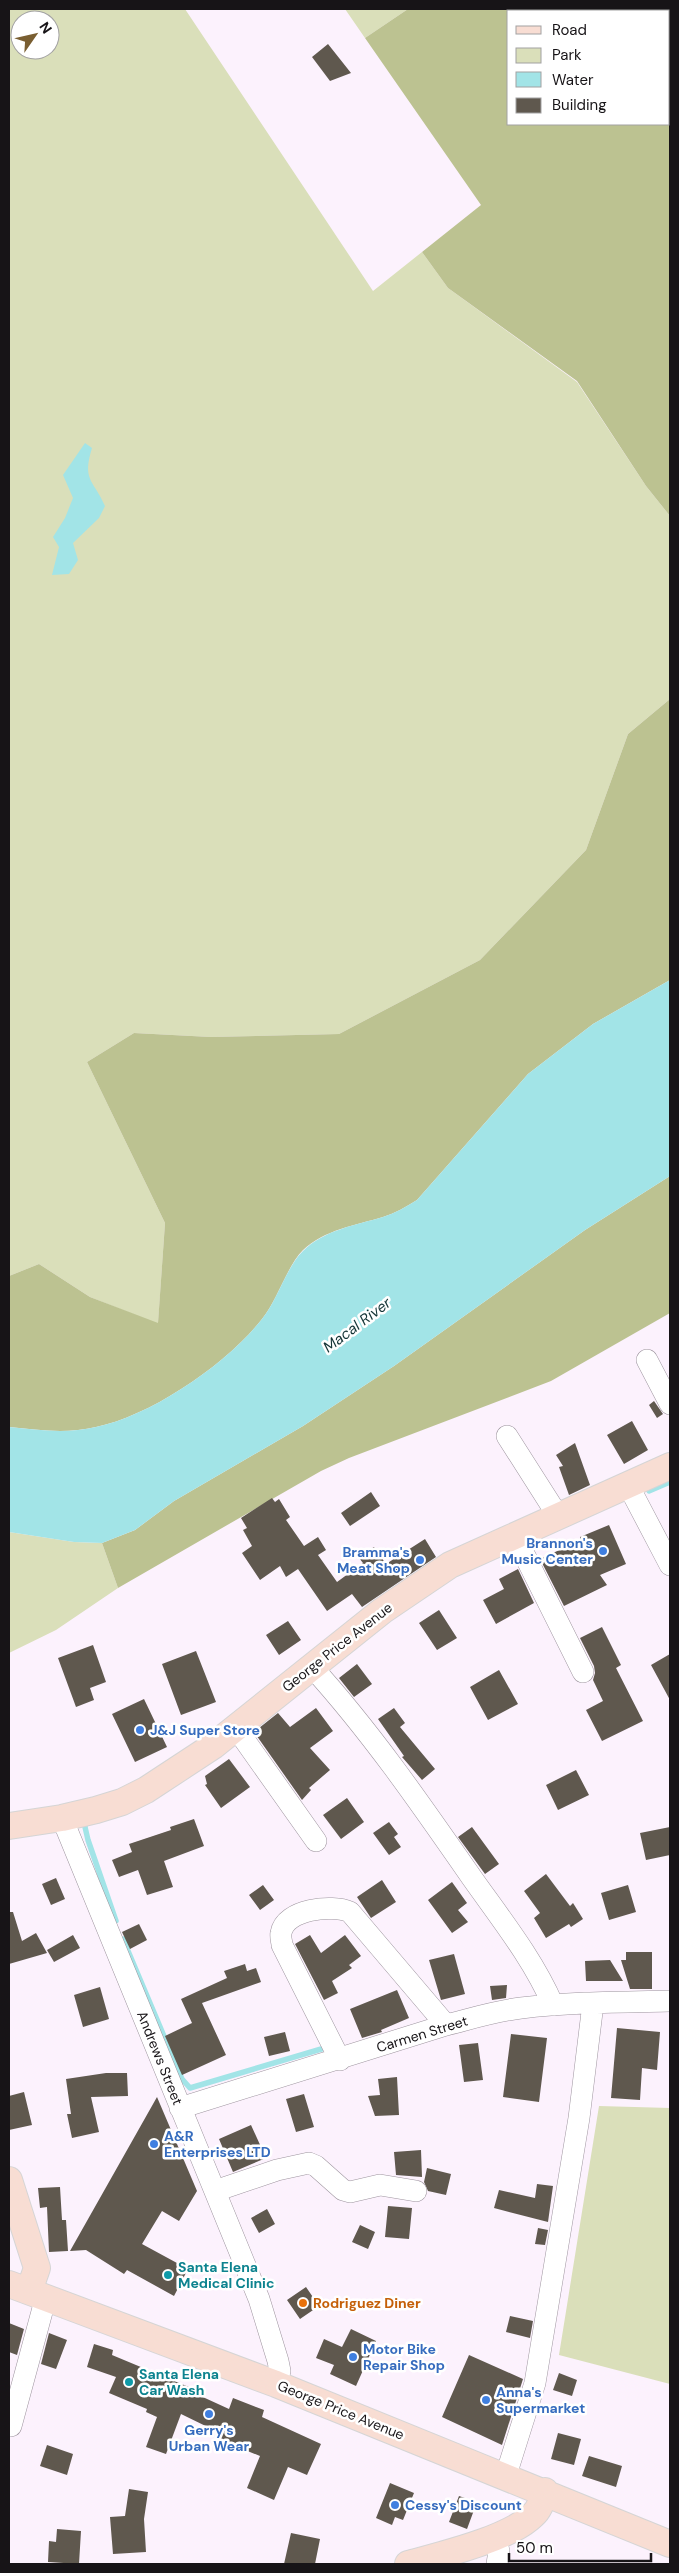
<svg xmlns="http://www.w3.org/2000/svg" width="679" height="2573" font-family="'DM Sans',sans-serif">
  <style>
    .green { fill: #dadfba; fill-rule: evenodd }
    .forest { fill: #bcc291 }
    .water { fill: #a2e4e7 }
    .lines { fill: none; stroke-linecap: round; stroke-linejoin: round }
    .stream { stroke: #a2e4e7; stroke-width: 5.5 }
    .building { fill: #5f584e }
    .minor-casing { stroke: #9e959f; stroke-width: 22 }
    .major-casing { stroke: #d5d5d5; stroke-width: 28 }
    .minor { stroke: #fff; stroke-width: 21 }
    .major { stroke: #f8ddd3; stroke-width: 26 }
    .shop-dot { fill: #3f7fe0; stroke: #fff; stroke-width: 2 }
    .culture-dot { fill: #0f9aa8; stroke: #fff; stroke-width: 2 }
    .food-dot { fill: #e8710a; stroke: #fff; stroke-width: 2 }
    .labels { text-anchor: middle; dominant-baseline: central; stroke-width: 5; stroke-linejoin: round; paint-order: stroke }
    .shop-label { font-size: 14px; font-weight: bold; fill: #366cbe; stroke: #fff; text-anchor: start }
    .street-label { font-size: 14px; fill: #171417; stroke: #fff }
    .culture-label { font-size: 14px; font-weight: bold; fill: #0d838f; stroke: #fff; text-anchor: start }
    .food-label { font-size: 14px; font-weight: bold; fill: #c56008; stroke: #fff; text-anchor: start }
    .water-label { font-size: 15px; font-style: italic; fill: #133436; stroke: #fff }
  </style>
  <rect width="100%" height="100%" fill="#fcf2fd"/>
  <!-- green -->
  <path class="green" d="M9,9H185L373,291L422,252L448,288L577,382L646,486L670,516V699L628,734L586,850L480,960L339,1034L211,1037L134,1033L87,1062L165,1223L158,1324L90,1297L39,1264L9,1276ZM20,20H50V50H20Z
    M345,9H408L365,38Z
    M530,9H661L662,11H532Z
    M9,1532L74,1542L102,1543L118,1588L56,1630L9,1653Z
    M599,2106L670,2108V2384L559,2355Z"/>
  <!-- forest -->
  <path class="forest" d="M408,9H530L532,11H508V124H668V71L670,75V516L646,486L577,381L448,288L422,252L481,205L365,38Z
    M670,699V980L593,1024L528,1074L417,1200C406,1207 395,1213 383,1217C356,1225 324,1230 303,1250C287,1266 277,1301 262,1319C227,1364 151,1416 96,1427C67,1434 37,1430 9,1427V1276L39,1264L90,1297L158,1323L165,1223L87,1062L134,1033L211,1037L339,1034L480,960L586,850L628,734Z
    M670,1176V1313L551,1381L349,1458L321,1471L118,1588L102,1543L135,1530L174,1501L303,1426L394,1366L585,1230Z"/>
  <!-- water -->
  <path class="water" d="M85,443L92,448C82,481 93,479 105,506L99,518L73,543L78,560L69,574L52,575L59,547L53,537L65,518L73,498L63,475Z
    M670,980V1176L585,1230L394,1366L303,1426L174,1501L135,1530L102,1543L74,1542L9,1532V1427C37,1430 67,1434 96,1427C151,1416 227,1364 262,1319C277,1301 287,1266 303,1251C324,1230 356,1225 383,1217C395,1213 406,1207 417,1200L528,1074L593,1024Z"/>
  <g class="lines">
    <!-- stream -->
    <path class="stream" d="M649,1491L670,1482
      M86,1821L85,1827L88,1840L116,1921
      M123,1939L182,2079L190,2088L328,2047"/>
  </g>
  <!-- building -->
  <path class="building" d="M328,44L351,73L330,81L312,57Z
    M654,1401L663,1414L657,1418L649,1405Z
    M632,1421L648,1450L624,1464L607,1435Z
    M575,1443L590,1485L569,1495L559,1467L563,1466L556,1455Z
    M371,1492L380,1506L350,1526L341,1513Z
    M272,1498L275,1502L279,1499L290,1517L286,1520L304,1546L318,1537L326,1550L318,1555L337,1582L363,1563L359,1558L374,1547L386,1564L425,1539L436,1557L362,1607L352,1594L327,1611L298,1569L286,1577L280,1566L260,1580L242,1553L252,1546L243,1530L247,1528L241,1518Z
    M609,1525L626,1564L600,1575L607,1585L564,1606L540,1559L581,1540L580,1537Z
    M518,1569L534,1603L496,1624L483,1600L504,1589L499,1579Z
    M439,1610L457,1638L437,1650L419,1623Z
    M288,1621L301,1640L279,1655L266,1635Z
    M602,1627L621,1665L616,1668L643,1721L602,1741L586,1710L603,1701L593,1680L595,1673L594,1666L580,1638Z
    M93,1645L106,1682L90,1688L94,1700L76,1707L58,1658Z
    M196,1651L216,1702L181,1715L162,1664Z
    M670,1654V1700L651,1665Z
    M357,1664L372,1684L354,1697L339,1678Z
    M499,1670L518,1704L488,1720L470,1687Z
    M144,1699L167,1747L135,1762L112,1714Z
    M316,1708L333,1731L310,1748L330,1770L309,1788L311,1790L302,1800L254,1732L278,1713L290,1727Z
    M394,1708L405,1723L400,1727L435,1769L422,1780L402,1757L404,1756L378,1719Z
    M229,1759L250,1787L221,1808L205,1785L207,1784L205,1776Z
    M576,1770L589,1795L558,1810L546,1785Z
    M347,1798L364,1822L341,1839L323,1815Z
    M194,1819L204,1846L164,1861L173,1887L147,1895L138,1870L119,1877L112,1860L132,1852L129,1844L171,1830L170,1827Z
    M389,1822L398,1834L394,1837L401,1847L389,1855L373,1833Z
    M472,1827L499,1864L485,1874L458,1837Z
    M670,1827V1855L646,1860L640,1833Z
    M546,1874L570,1906L573,1903L583,1919L571,1927L569,1924L546,1938L534,1918L540,1913L524,1891Z
    M56,1878L65,1899L51,1905L42,1884Z
    M382,1880L396,1902L371,1918L357,1897Z
    M452,1882L467,1903L458,1910L468,1922L452,1933L428,1900Z
    M263,1885L274,1900L260,1910L249,1895Z
    M628,1885L636,1912L609,1920L601,1893Z
    M9,1912H13L22,1941L36,1933L47,1953L9,1964Z
    M139,1924L147,1940L130,1949L122,1932Z
    M73,1935L80,1948L54,1962L47,1950Z
    M310,1935L321,1953L345,1935L361,1956L349,1965L352,1968L332,1981L338,1993L324,2000L295,1944Z
    M626,1952H652V1989H630L621,1960H626Z
    M454,1954L465,1994L441,2000L429,1960Z
    M610,1960L623,1981H586L585,1961Z
    M245,1964L247,1971L256,1968L261,1982L202,2003L226,2055L182,2075L165,2036L192,2023L181,1999L227,1978L224,1971Z
    M507,1985L506,1998L492,2000L490,1986Z
    M100,1987L109,2019L83,2027L74,1995Z
    M397,1990L409,2018L381,2030L382,2032L362,2038L350,2009Z
    M617,2028L660,2032L657,2070L642,2068L640,2100L611,2098Z
    M285,2032L290,2051L269,2056L264,2037Z
    M511,2034L547,2038L539,2102L503,2097Z
    M478,2043L483,2080L464,2082L459,2045Z
    M106,2073H127L128,2096L91,2097L99,2132L72,2138L67,2114H71L66,2079Z
    M397,2077L399,2115L375,2116L368,2096L380,2095L378,2079Z
    M24,2092L32,2125L9,2130V2096Z
    M304,2094L314,2127L296,2132L286,2099Z
    M157,2097L197,2191L179,2221L162,2211L142,2244L188,2269L174,2296L127,2270L124,2274L86,2250L70,2251Z
    M251,2125L266,2158L233,2172L219,2139Z
    M421,2150L422,2177L396,2175L394,2152Z
    M427,2168L451,2174L446,2195L428,2191L424,2182Z
    M537,2184L553,2186L548,2222L494,2208L499,2190L535,2198Z
    M60,2187L62,2220H66L68,2251L49,2252L47,2207L40,2208L38,2188Z
    M388,2206L412,2208L409,2239L385,2237Z
    M267,2209L275,2224L259,2233L251,2218Z
    M360,2225L375,2232L368,2249L352,2242Z
    M538,2228L548,2230L545,2245L535,2244Z
    M306,2287L319,2306L300,2319L287,2300Z
    M510,2316L533,2321L530,2338L506,2332Z
    M9,2323L24,2329L17,2355L9,2352Z
    M351,2329L376,2341L356,2386L330,2374L334,2365L316,2358L324,2339L342,2347Z
    M49,2333L67,2340L56,2369L41,2364Z
    M94,2344L113,2350L112,2355L196,2390L194,2393L229,2409L233,2398L264,2410L262,2417L321,2444L307,2475L288,2467L274,2500L247,2488L260,2456L218,2439L220,2433L181,2414L166,2454L146,2447L157,2417L146,2412L147,2409L109,2393L116,2377L87,2367Z
    M469,2355L523,2379L502,2445L442,2417Z
    M559,2373L577,2380L572,2396L553,2390Z
    M558,2433L581,2439L574,2465L551,2459Z
    M47,2445L73,2454L67,2475L40,2466Z
    M589,2456L622,2466L616,2487L582,2476Z
    M390,2483L414,2493L403,2520L395,2517L392,2525L376,2518Z
    M129,2489L148,2492L144,2519L146,2552L113,2554L110,2517L125,2516Z
    M459,2496L477,2502L467,2529L449,2522Z
    M57,2529L81,2531L79,2564L48,2562L49,2541L56,2542Z
    M291,2533L320,2539L315,2564H284Z"/>
  <g class="lines">
    <!-- minor casing -->
    <g class="minor-casing">
      <path id="minor" d="M647,1360L670,1404
        M507,1436L558,1516
        M628,1485L670,1565
        M515,1536L583,1672
        M312,1667C371,1732 422,1806 472,1878C501,1919 533,1959 553,2005
        M236,1728L316,1841
        M62,1818L259,2299L278,2361L280,2371L276,2384
        M340,2060L282,1945C282,1942 280,1937 281,1933C285,1909 332,1904 350,1912L446,2025
        M180,2108L446,2025C470,2019 495,2011 521,2008C570,2002 621,2002 670,2001
        M215,2191L277,2170L309,2163L316,2166L343,2190L350,2192L380,2185L416,2191
        M11,2426L46,2297
        M506,2475L535,2383L579,2118L593,2004
        M493,2537L499,2551L497,2564"/>
    </g>
    <!-- major casing -->
    <g class="major-casing">
      <path id="major" d="M9,1826L62,1818L96,1810L122,1802L146,1790L213,1746L382,1611L450,1565L670,1466
        M9,2180L37,2268L29,2291
        M9,2284L276,2384L670,2544
        M408,2564C441,2555 509,2539 533,2515C540,2509 542,2500 545,2491"/>
    </g>
    <!-- minor -->
    <use href="#minor" class="minor"/>
    <!-- major -->
    <use href="#major" class="major"/>
  </g>
  <!-- markers -->
  <g class="shop-dot">
    <circle cx="603" cy="1551" r="5"/>
    <circle cx="420" cy="1560" r="5"/>
    <circle cx="140" cy="1730" r="5"/>
    <circle cx="154" cy="2144" r="5"/>
    <circle cx="353" cy="2357" r="5"/>
    <circle cx="486" cy="2400" r="5"/>
    <circle cx="209" cy="2414" r="5"/>
    <circle cx="395" cy="2505" r="5"/>
  </g>
  <g class="culture-dot">
    <circle cx="168" cy="2275" r="5"/>
    <circle cx="129" cy="2382" r="5"/>
  </g>
  <circle class="food-dot" cx="303" cy="2303" r="5"/>
  <g class="labels">
    <!-- shop labels -->
    <g class="shop-label">
      <text x="593" y="1543" text-anchor="end">Brannon's<tspan x="593" dy="16">Music Center</tspan></text>
      <text x="410" y="1552" text-anchor="end">Bramma's<tspan x="410" dy="16">Meat Shop</tspan></text>
      <text x="150" y="1730">J&amp;J Super Store</text>
      <text x="164" y="2136">A&amp;R<tspan x="164" dy="16">Enterprises LTD</tspan></text>
      <text x="363" y="2349">Motor Bike<tspan x="363" dy="16">Repair Shop</tspan></text>
      <text x="496" y="2392">Anna's<tspan x="496" dy="16">Supermarket</tspan></text>
      <text x="209" y="2430" text-anchor="middle">Gerry's<tspan x="209" dy="16">Urban Wear</tspan></text>
      <text x="405" y="2505">Cessy's Discount</text>
    </g>
    <!-- street labels -->
    <g class="street-label">
      <text transform="translate(337 1647) rotate(-38)">George Price Avenue</text>
      <text transform="translate(422 2034) rotate(-17)">Carmen Street</text>
      <text transform="translate(160 2058) rotate(68)">Andrews Street</text>
      <text transform="translate(341 2410) rotate(22)">George Price Avenue</text>
    </g>
    <!-- culture labels -->
    <g class="culture-label">
      <text x="178" y="2267">Santa Elena<tspan x="178" dy="16">Medical Clinic</tspan></text>
      <text x="139" y="2374">Santa Elena<tspan x="139" dy="16">Car Wash</tspan></text>
    </g>
    <!-- food labels -->
    <g class="food-label">
      <text x="313" y="2303">Rodriguez Diner</text>
    </g>
    <!-- water labels -->
    <g class="water-label">
      <text transform="translate(357 1325) rotate(-37)">Macal River</text>
    </g>
  </g>
  <!-- border -->
  <rect width="679" height="2573" fill="none" stroke="#171417" stroke-width="20"/>
  <!-- legend -->
  <rect x="507" y="10" width="162" height="115" fill="#ffffff" stroke="#a2a1a2"/>
  <rect x="516" y="26" width="25" height="8" fill="#f8ddd3" stroke="#a2a1a2"/>
  <text x="552" y="35" font-size="15" fill="#171417">Road</text>
  <rect x="516" y="48" width="25" height="15" fill="#dadfba" stroke="#a2a1a2"/>
  <text x="552" y="60" font-size="15" fill="#171417">Park</text>
  <rect x="516" y="72" width="25" height="15" fill="#a2e4e7" stroke="#a2a1a2"/>
  <text x="552" y="85" font-size="15" fill="#171417">Water</text>
  <rect x="516" y="98" width="25" height="15" fill="#5f584e" stroke="#a2a1a2"/>
  <text x="552" y="110" font-size="15" fill="#171417">Building</text>
  <!-- north arrow -->
  <g transform="translate(35 35) rotate(56)"><circle r="24" fill="#ffffff" stroke="#a2a1a2"/>
  <path d="M0-4L9 19L0 12L-9 19Z" fill="#795e31"/>
  <text y="-8" font-size="14" font-weight="bold" text-anchor="middle" fill="#171417">N</text>
  </g>
  <!-- scale -->
  <path d="M509 2553v8h142v-8" fill="none" stroke="#171417" stroke-width="2.5"/>
  <text x="516" y="2553" font-size="15" fill="#171417" stroke="#ffffff" stroke-width="4" paint-order="stroke">50 m</text>
</svg>
